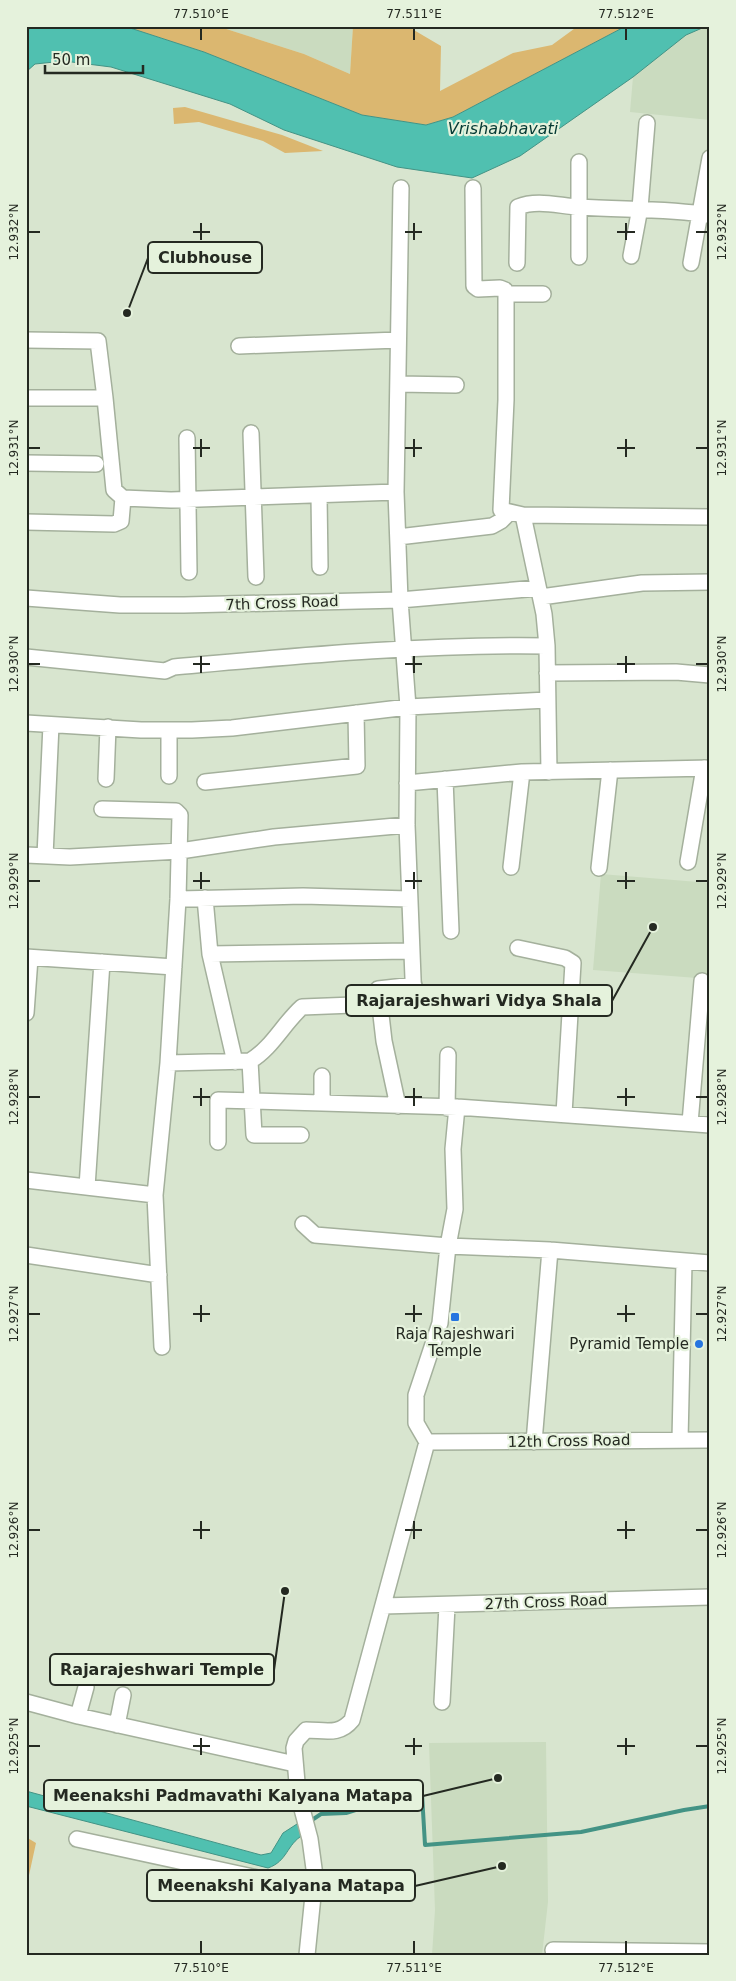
<svg xmlns="http://www.w3.org/2000/svg" width="736" height="1981" font-family="'DejaVu Sans',sans-serif">
  <style>
    .built { fill: #cadbbf }
    .green { fill: #dbb770 }
    .water { fill: #50c0b0; stroke: #439385 }
    .lines { fill: none; stroke-linecap: round; stroke-linejoin: round }
    .stream { stroke: #439385; stroke-width: 4 }
    .minor-casing { stroke: #a4b09c; stroke-width: 18 }
    .minor { stroke: #fff; stroke-width: 15 }
    .ticks { fill: none; stroke: #242921; stroke-width: 2 }
    .poi-dot { fill: #2675e0; stroke: #e5f2dc; stroke-width: 2 }
    .labels { text-anchor: middle; dominant-baseline: central; stroke-width: 4.5; stroke-linejoin: round; paint-order: stroke }
    .street-label { font-size: 15px; fill: #242921; stroke: #e5f2dc }
    .poi-label { font-size: 15px; fill: #242921; stroke: #e5f2dc }
    .water-label { font-size: 16px; font-style: italic; fill: #053a34; stroke: #e5f2dc }
    .leader { fill: none; stroke: #242921; stroke-width: 2 }
    .callout-dot { fill: #242921; stroke: #e5f2dc; stroke-width: 2 }
    .callout { fill: #e5f2dc; stroke: #242921; stroke-width: 2 }
    .callout-label { font-size: 16px; text-anchor: middle; font-weight: bold; fill: #242921 }
    .neatline { fill: none; stroke: #242921; stroke-width: 2 }
    .ticks-label { font-size: 12px; text-anchor: middle; fill: #242921 }
  </style>
  <rect width="100%" height="100%" fill="#d8e5cf"/>
  <!-- built -->
  <path class="built" d="M217,26H353L350,74L304,54Z
    M710,26V120L630,112L633,77L686,35Z
    M601,874L710,883V979L593,970Z
    M546,1742L548,1902L542,1955H432L435,1910L429,1743Z"/>
  <!-- green -->
  <path class="green" d="M124,26H217L304,54L350,74L353,26H407L441,46L440,91L513,53L552,45L578,26H626L453,117L426,125L362,115L204,52Z
    M185,107L282,135L323,151L285,153L263,141L199,122L174,124L173,108Z
    M26,1837L36,1843L26,1889Z"/>
  <!-- water -->
  <path class="water" d="M38,26H124L204,52L362,115L426,125L453,117L626,26H707L686,35L633,77L520,156L472,178L397,167L284,130L230,104L111,67L64,61L35,64L26,72V30Z
    M26,1791L261,1855L271,1853L283,1833L297,1824L303,1835C286,1845 288,1861 268,1868L26,1806Z"/>
  <g class="lines">
    <!-- stream -->
    <path class="stream" d="M309,1822L321,1814L346,1813L413,1792L422,1794L425,1845L581,1832L684,1810L710,1806"/>
    <!-- minor casing -->
    <g class="minor-casing">
      <path id="minor" d="M579,162V257
        M401,188L396,492L400,600L408,707L407,825L414,1004
        M473,188L474,286L478,289L500,288L505,290L506,294V400L501,510L523,515L710,517
        M631,256L640,208L647,123
        M517,263L518,207C537,199 559,206 579,207C623,210 666,208 710,215
        M691,263L710,158
        M506,294H543
        M26,340L98,341L105,398
        M239,346L398,340
        M398,384L456,385
        M26,398H105L114,490L123,498L171,500L396,492
        M251,433L256,577
        M187,438L189,572
        M26,463L96,464
        M319,495L320,567
        M523,515L544,614L547,646L549,772
        M26,522L114,524L121,521L123,498
        M398,537L492,526L501,521L506,516L501,510
        M541,597L642,583L710,582
        M26,598L120,605H184L400,600L538,588
        M26,657L165,671L174,667C298,656 422,644 547,646
        M547,673L676,672L710,675
        M26,723L141,730H192L232,728L408,707L547,700
        M169,776V730
        M106,779L108,727
        M445,779L451,931
        M205,782L357,766L356,713
        M407,783L522,772L710,768
        M102,809L176,811L180,815L178,899L168,1063L155,1195L162,1347
        M26,855L70,857L180,851L274,837L407,825
        M45,856L51,725
        M688,862L704,768
        M511,867L522,772
        M599,868L610,770
        M205,898L210,954
        M178,899L303,896L409,899
        M518,948L565,958L573,963L564,1114
        M26,957L174,967
        M26,1013L30,958
        M250,1061C272,1048 283,1024 302,1007L379,1004
        M235,1062L210,954L410,951
        M168,1063L250,1061L254,1135H301
        M322,1076V1102
        M398,1106L384,1041L378,989L414,985
        M447,1108L448,1055
        M690,1123L702,981
        M218,1142V1100L457,1107L710,1125
        M26,1180L155,1195
        M87,1187L102,962
        M303,1224L315,1235L448,1246L550,1250L710,1263
        M26,1255L159,1275
        M680,1440L684,1262
        M427,1442L710,1440
        M534,1442L550,1250
        M383,1606L710,1597
        M26,1702L78,1716L295,1764
        M442,1702L447,1606
        M78,1716L86,1687
        M117,1725L123,1695
        M77,1839L313,1890
        M553,1950L710,1952
        M307,1955L315,1876L310,1839L298,1794L294,1748L296,1741L306,1730C325,1730 339,1736 352,1720L427,1442L416,1423V1395L440,1323L448,1246L455,1209L453,1149L457,1107"/>
    </g>
    <!-- minor -->
    <use href="#minor" class="minor"/>
  </g>
  <!-- ticks -->
  <path class="ticks" d="M201,28V40M414,28V40M626,28V40M201,223V240M414,223V240M626,223V240M28,232H40M193,232H210M405,232H422M617,232H635M696,232H708M201,439V457M414,439V457M626,439V457M28,448H40M193,448H210M405,448H422M617,448H635M696,448H708M201,656V673M414,656V673M626,656V673M28,664H40M193,664H210M405,664H422M617,664H635M696,664H708M201,872V889M414,872V889M626,872V889M28,881H40M193,881H210M405,881H422M617,881H635M696,881H708M201,1088V1106M414,1088V1106M626,1088V1106M28,1097H40M193,1097H210M405,1097H422M617,1097H635M696,1097H708M201,1305V1322M414,1305V1322M626,1305V1322M28,1314H40M193,1314H210M405,1314H422M617,1314H635M696,1314H708M201,1521V1539M414,1521V1539M626,1521V1539M28,1530H40M193,1530H210M405,1530H422M617,1530H635M696,1530H708M201,1738V1755M414,1738V1755M626,1738V1755M28,1746H40M193,1746H210M405,1746H422M617,1746H635M696,1746H708M201,1941V1954M414,1941V1954M626,1941V1954"/>
  <!-- markers -->
  <g class="poi-dot">
    <rect x="450" y="1312" width="10" height="10" rx="2.5"/>
    <circle cx="699" cy="1344" r="5"/>
  </g>
  <g class="labels">
    <!-- street labels -->
    <g class="street-label">
      <text transform="translate(282 603) rotate(-2)">7th Cross Road</text>
      <text transform="translate(569 1441) rotate(-1)">12th Cross Road</text>
      <text transform="translate(546 1602) rotate(-2)">27th Cross Road</text>
    </g>
    <!-- poi labels -->
    <g class="poi-label">
      <text x="455" y="1334">Raja Rajeshwari<tspan x="455" dy="17">Temple</tspan></text>
      <text x="689" y="1344" text-anchor="end">Pyramid Temple</text>
    </g>
    <!-- water labels -->
    <g class="water-label">
      <text x="503" y="128">Vrishabhavati</text>
    </g>
  </g>
  <!-- callouts -->
  <path class="leader" d="M127 313L148 258M653 927L612 1001M285 1591L274 1670M498 1778L423 1796M502 1866L415 1886"/>
  <g class="callout-dot">
    <circle cx="127" cy="313" r="5"/>
    <circle cx="653" cy="927" r="5"/>
    <circle cx="285" cy="1591" r="5"/>
    <circle cx="498" cy="1778" r="5"/>
    <circle cx="502" cy="1866" r="5"/>
  </g>
  <g class="callout">
    <rect x="148" y="242" width="114" height="31" rx="5"/>
    <rect x="346" y="985" width="266" height="31" rx="5"/>
    <rect x="50" y="1654" width="224" height="31" rx="5"/>
    <rect x="44" y="1780" width="379" height="31" rx="5"/>
    <rect x="147" y="1870" width="268" height="31" rx="5"/>
  </g>
  <g class="callout-label">
    <text x="205" y="263">Clubhouse</text>
    <text x="479" y="1006">Rajarajeshwari Vidya Shala</text>
    <text x="162" y="1675">Rajarajeshwari Temple</text>
    <text x="233" y="1801">Meenakshi Padmavathi Kalyana Matapa</text>
    <text x="281" y="1891">Meenakshi Kalyana Matapa</text>
  </g>
  <!-- border -->
  <rect width="736" height="1981" fill="none" stroke="#e5f2dc" stroke-width="55"/>
  <!-- scale -->
  <path d="M45 65v8h98v-8" fill="none" stroke="#242921" stroke-width="2.5"/>
  <text x="52" y="65" font-size="15" fill="#242921" stroke="#e5f2dc" stroke-width="4" paint-order="stroke">50 m</text>
  <rect x="28" y="28" width="680" height="1926" class="neatline"/>
  <g class="ticks-label">
    <text x="201" y="18">77.510°E</text>
    <text x="414" y="18">77.511°E</text>
    <text x="626" y="18">77.512°E</text>
    <text transform="translate(14 232) rotate(-90)" y="4">12.932°N</text>
    <text transform="translate(722 232) rotate(-90)" y="4">12.932°N</text>
    <text transform="translate(14 448) rotate(-90)" y="4">12.931°N</text>
    <text transform="translate(722 448) rotate(-90)" y="4">12.931°N</text>
    <text transform="translate(14 664) rotate(-90)" y="4">12.930°N</text>
    <text transform="translate(722 664) rotate(-90)" y="4">12.930°N</text>
    <text transform="translate(14 881) rotate(-90)" y="4">12.929°N</text>
    <text transform="translate(722 881) rotate(-90)" y="4">12.929°N</text>
    <text transform="translate(14 1097) rotate(-90)" y="4">12.928°N</text>
    <text transform="translate(722 1097) rotate(-90)" y="4">12.928°N</text>
    <text transform="translate(14 1314) rotate(-90)" y="4">12.927°N</text>
    <text transform="translate(722 1314) rotate(-90)" y="4">12.927°N</text>
    <text transform="translate(14 1530) rotate(-90)" y="4">12.926°N</text>
    <text transform="translate(722 1530) rotate(-90)" y="4">12.926°N</text>
    <text transform="translate(14 1746) rotate(-90)" y="4">12.925°N</text>
    <text transform="translate(722 1746) rotate(-90)" y="4">12.925°N</text>
    <text x="201" y="1972">77.510°E</text>
    <text x="414" y="1972">77.511°E</text>
    <text x="626" y="1972">77.512°E</text>
  </g>
</svg>
